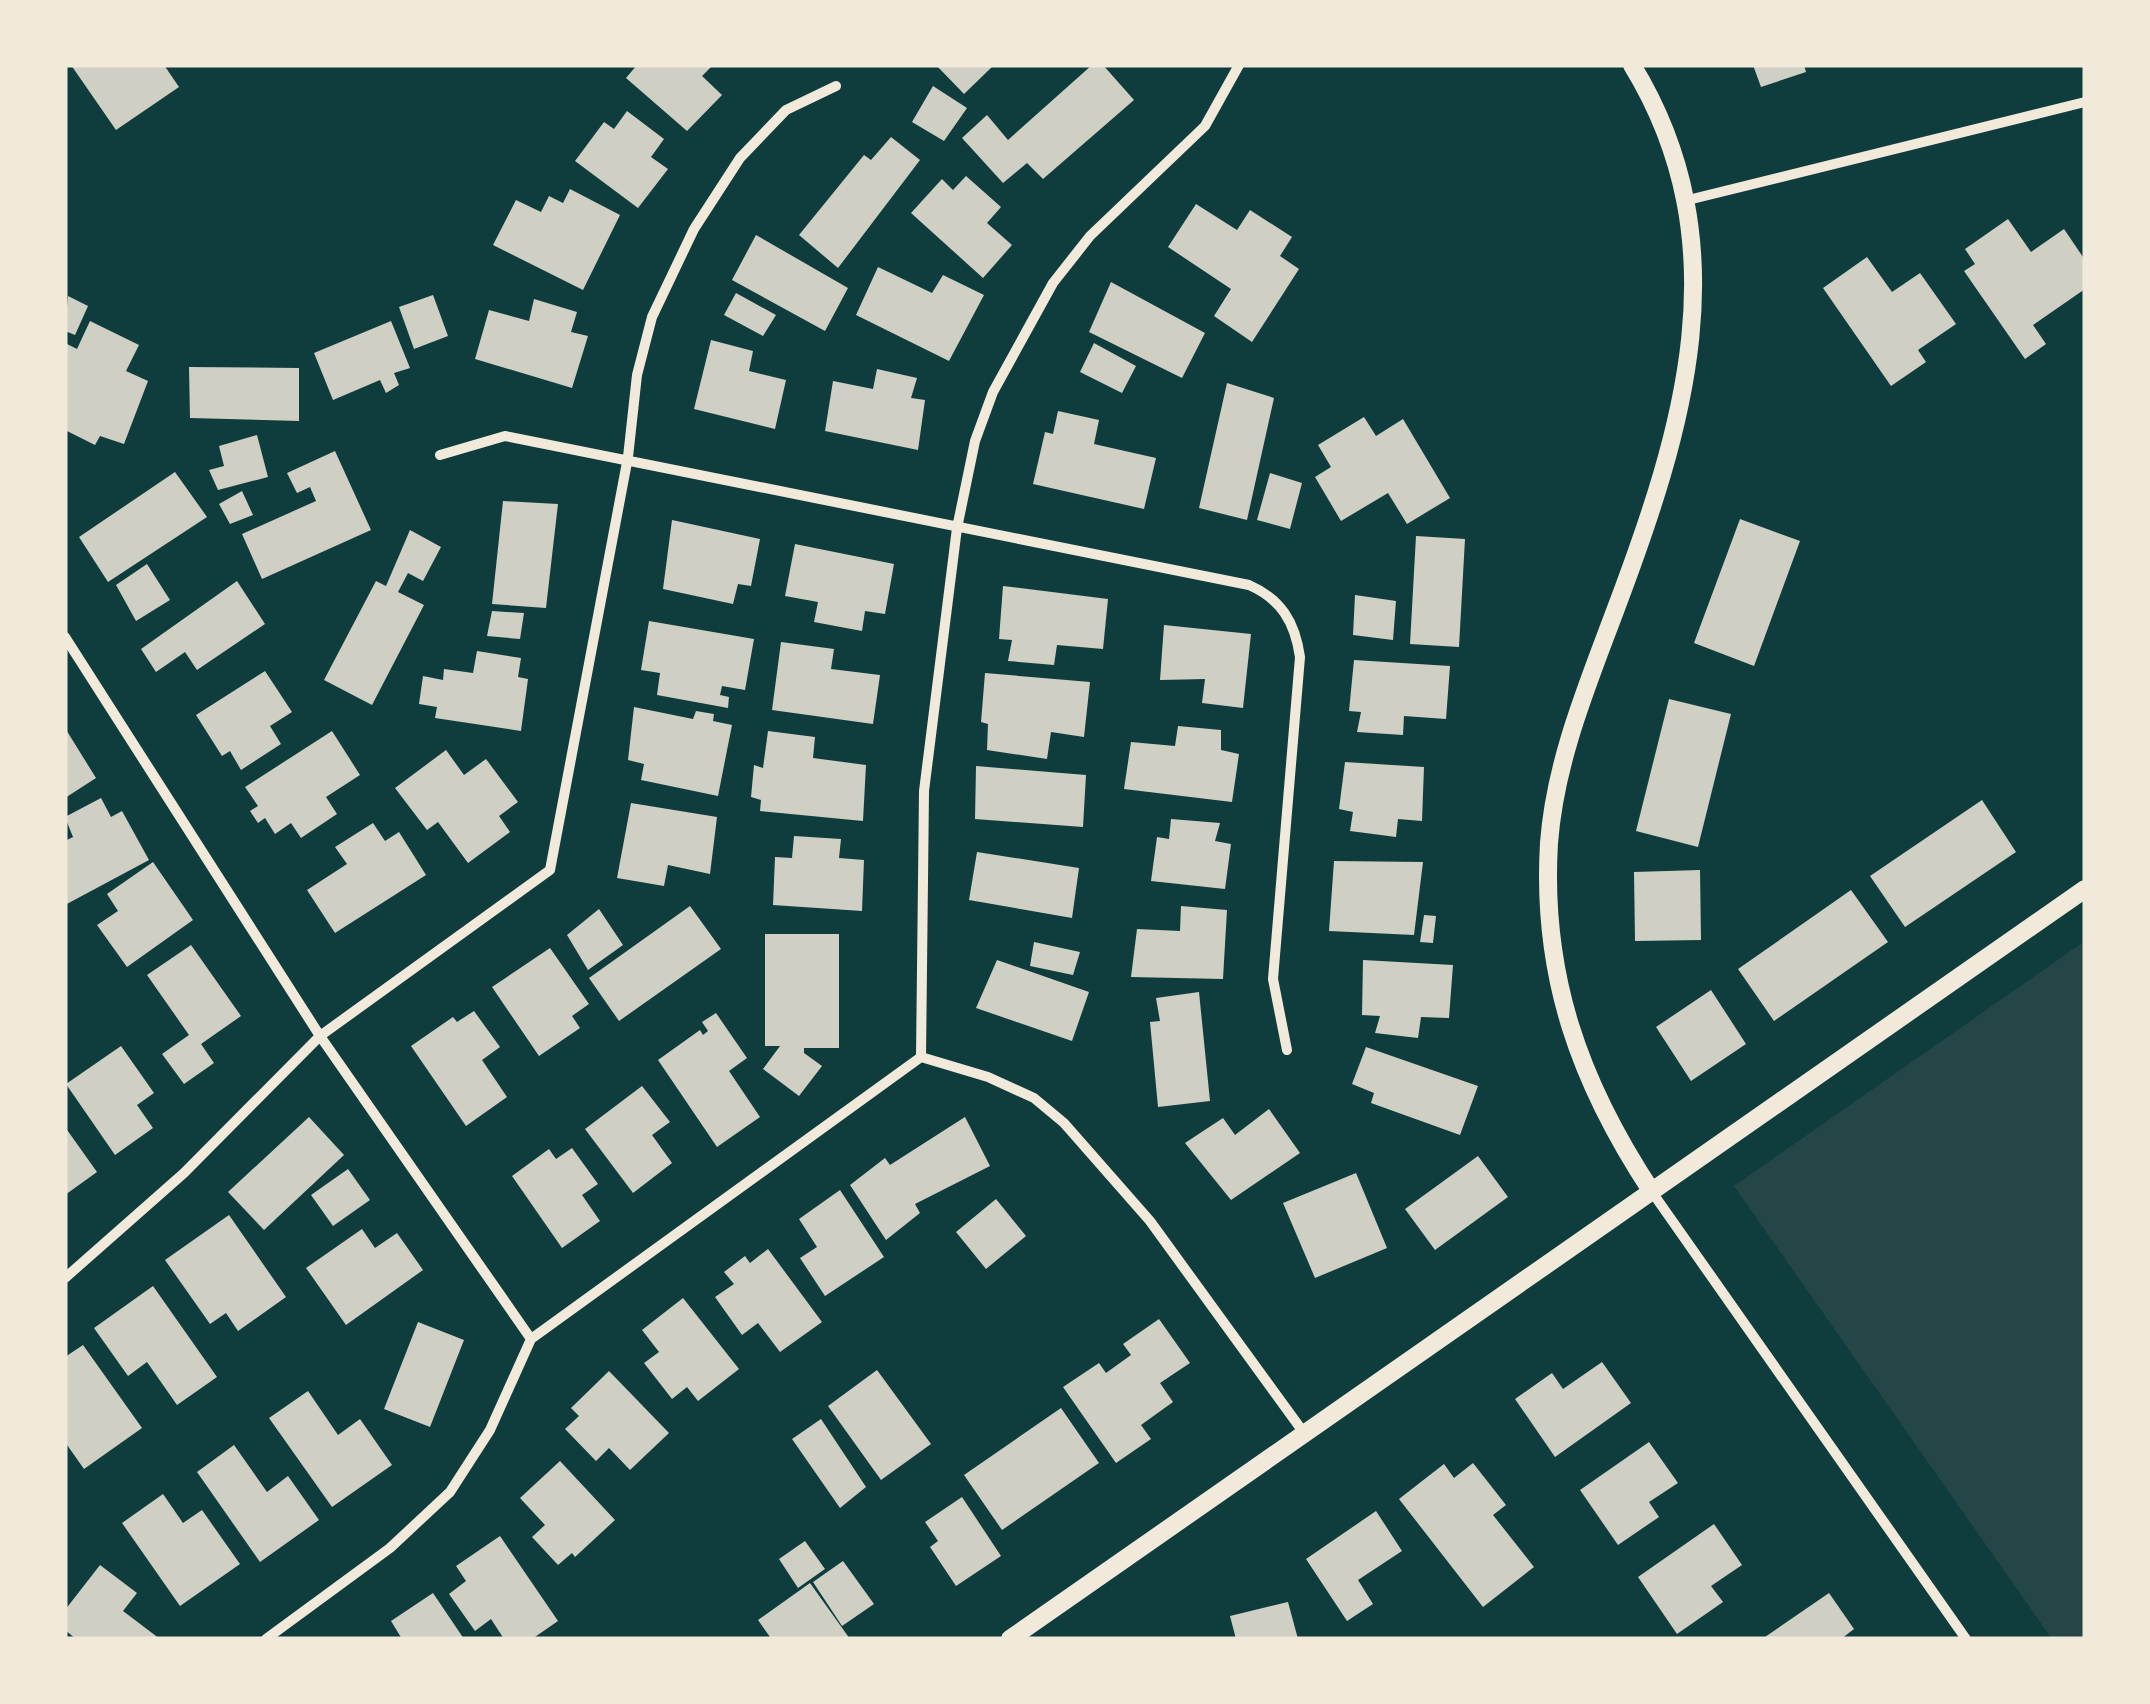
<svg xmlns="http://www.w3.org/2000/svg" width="2150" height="1704" font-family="Montserrat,sans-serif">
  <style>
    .green { fill: #244646 }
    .building { fill: #cfcfc3 }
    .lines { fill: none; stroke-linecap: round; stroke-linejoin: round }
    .minor { stroke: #f1e9da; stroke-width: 10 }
    .tertiary { stroke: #f1e9da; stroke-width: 18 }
  </style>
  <rect width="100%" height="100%" fill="#0f3d3e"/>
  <!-- green -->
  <path class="green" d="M2085,941V1639H2052L1734,1186Z"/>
  <!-- building -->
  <path class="building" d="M71,65H164L179,87L116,130Z
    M637,65H713L702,76L722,95L687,131L626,78Z
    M936,65H994L964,94Z
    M1092,65H1103L1134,100L1043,179L1027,163L1003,183L962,138L987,115L1008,140Z
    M1753,65H1804L1806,72L1761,87Z
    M933,86L967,108L944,141L912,122Z
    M627,111L664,139L651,157L668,169L638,208L575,161L604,122L614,129Z
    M891,137L920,160L838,268L799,235L864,155L871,160Z
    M966,176L1001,207L987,223L1012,245L983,278L911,213L942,179L953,190Z
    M570,189L620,215L583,290L493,245L516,200L541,212L549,196L563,203Z
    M1196,204L1237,230L1250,210L1292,237L1280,256L1299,269L1252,342L1214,316L1231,289L1168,247Z
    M2008,219L2031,252L2064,229L2085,260V289L2033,325L2046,344L2025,359L1964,271L1975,264L1965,249Z
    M756,235L848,288L825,331L732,280Z
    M1867,257L1892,292L1920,273L1956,324L1918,350L1926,362L1891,386L1823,288Z
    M878,267L932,293L943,275L984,295L949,361L856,315Z
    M1111,282L1205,333L1182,378L1089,332Z
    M736,293L776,315L763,336L724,315Z
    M433,295L448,336L414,349L399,307Z
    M68,296L88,306L75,335L65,331Z
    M534,299L577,312L571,332L588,336L572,388L475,359L489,310L529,321Z
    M90,321L139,345L126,371L148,381L124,444L100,436L95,445L65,430V343L77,349Z
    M391,321L410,368L394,373L399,385L386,393L380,380L333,400L314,353Z
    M711,340L753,351L749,371L786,380L775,429L694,409Z
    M1094,343L1136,366L1122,393L1080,372Z
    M189,367L299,368V421L190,418Z
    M877,369L917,378L911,398L925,400L918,450L825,431L833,381L873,389Z
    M1227,383L1274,398L1247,520L1199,508Z
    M1058,411L1099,420L1094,444L1156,458L1144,509L1033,484L1045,432L1053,434Z
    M1364,417L1376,436L1403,419L1450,498L1407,524L1388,493L1341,521L1315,477L1331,467L1318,445Z
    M257,435L268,477L218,490L209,470L224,466L219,446Z
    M335,451L371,530L262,579L242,534L316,501L310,487L297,493L287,473Z
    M175,472L207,517L108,582L79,537Z
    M1270,473L1302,483L1290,529L1257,520Z
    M242,491L253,515L230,524L219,504Z
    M503,501L558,504L546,608L492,604Z
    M1740,519L1800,541L1754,666L1694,643Z
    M672,520L760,539L751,586L738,584L733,604L663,589Z
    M410,530L441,547L423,581L408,573L398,592L424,605L372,705L324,680L376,581L386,586Z
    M1416,536L1465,539L1459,647L1410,644Z
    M795,544L894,564L885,614L865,611L862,631L814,622L818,602L785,596Z
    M147,564L170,600L136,621L116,585Z
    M237,581L265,624L197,670L185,652L156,672L141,649Z
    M1003,586L1108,599L1103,649L1057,645L1054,665L1008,661L1012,640L999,639Z
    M1355,595L1396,601L1393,640L1353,635Z
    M492,611L524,613L520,639L487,636Z
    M649,621L754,639L745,690L722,686L720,695L729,697L728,708L657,695L660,673L641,670Z
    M1164,625L1251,634L1243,708L1202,703L1205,679L1160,680Z
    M781,642L834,649L831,669L880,675L873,724L772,710Z
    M477,651L521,658L518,677L528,679L521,731L435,718L437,707L419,704L423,676L443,680L444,669L473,673Z
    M1354,660L1450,666L1446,719L1404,716L1403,735L1357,732L1361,712L1349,711Z
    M265,671L292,712L270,726L281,744L241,770L230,751L222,756L196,715Z
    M985,673L1090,682L1084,737L1051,732L1047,759L987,750L988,724L981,722Z
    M1669,699L1731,714L1698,847L1636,831Z
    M634,707L693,719L696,711L714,714L713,721L732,725L718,796L641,780L644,764L628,760Z
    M1178,726L1221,730V750L1239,754L1232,802L1124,789L1131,742L1175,746Z
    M65,728L96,778L65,798Z
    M332,731L360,775L326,797L337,814L301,838L291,823L275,834L265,818L258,823L250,811L258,806L245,787Z
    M768,731L815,737L813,758L866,765L863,821L760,811L761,800L751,797L754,765L763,768Z
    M446,750L464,775L486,759L518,802L499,816L510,832L468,863L438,822L427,830L395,788Z
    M1345,762L1424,767L1422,821L1398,819L1396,837L1350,831L1353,812L1339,809Z
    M976,766L1086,775L1083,827L975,819Z
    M101,798L111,817L122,811L149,860L65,905V841L73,837L65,817Z
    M1982,800L2016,852L1905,927L1870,876Z
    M631,803L717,817L710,874L668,865L664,886L617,878Z
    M1171,819L1220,823L1215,841L1231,844L1225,889L1151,881L1157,837L1169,839Z
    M373,823L385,841L399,832L426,875L335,933L307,890L347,864L335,847Z
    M794,836L841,839L839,858L864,860L862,911L773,905L775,857L792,858Z
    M977,852L1079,868L1072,918L969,900Z
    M1334,861L1423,862L1414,935L1329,931Z
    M153,862L193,920L127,967L97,925L118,911L107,894Z
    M1700,870L1701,940L1635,941L1634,872Z
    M1851,890L1888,942L1774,1021L1738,969Z
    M690,906L721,949L619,1021L589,978Z
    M1181,906L1227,910L1223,979L1131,977L1137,929L1180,931Z
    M599,909L623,945L588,970L567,935Z
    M1424,915L1436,916L1433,943L1420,942Z
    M765,934H839V1048H804V1053L822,1066L799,1096L763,1069L780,1046H765Z
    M1034,942L1080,952L1073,975L1030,966Z
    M191,945L241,1016L201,1044L214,1063L184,1084L162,1054L189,1035L147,975Z
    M550,948L589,1004L572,1016L580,1028L539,1056L492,987Z
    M997,960L1089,992L1072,1041L976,1008Z
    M1363,960L1453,965L1449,1018L1421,1017L1418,1038L1375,1033L1380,1016L1362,1015Z
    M1711,990L1746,1044L1691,1081L1656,1027Z
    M1199,992L1210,1101L1158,1107L1150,1022L1160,1021L1156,998Z
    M474,1011L500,1047L482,1060L507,1097L466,1126L411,1046L453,1017L457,1022Z
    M716,1013L747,1058L729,1071L760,1117L717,1147L658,1060L700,1030L703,1035L708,1031L702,1022Z
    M121,1046L154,1093L137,1105L153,1128L115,1155L66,1084Z
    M1366,1047L1478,1086L1460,1135L1371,1103L1374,1093L1352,1084Z
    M642,1086L670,1122L652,1135L672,1163L633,1193L585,1129Z
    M1269,1109L1300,1153L1231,1200L1185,1143L1223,1118L1235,1135Z
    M309,1117L344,1155L264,1230L228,1192Z
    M965,1117L990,1166L915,1204L920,1213L886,1240L850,1185L885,1158L890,1165Z
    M65,1127L97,1172L65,1195Z
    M572,1148L598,1184L582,1195L600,1221L562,1248L512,1176L549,1149L556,1159Z
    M1478,1156L1508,1197L1435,1250L1405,1209Z
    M348,1169L370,1200L333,1226L311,1195Z
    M1356,1173L1387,1248L1315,1278L1283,1203Z
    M840,1190L884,1257L825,1296L800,1258L817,1247L799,1219Z
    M996,1199L1026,1236L986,1269L956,1232Z
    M229,1215L286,1297L238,1331L226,1313L210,1324L165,1260Z
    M362,1229L375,1248L397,1233L423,1270L346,1325L306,1268Z
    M768,1249L822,1322L780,1352L758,1323L742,1335L715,1297L734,1284L724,1272L745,1256L750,1263Z
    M153,1286L217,1377L177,1405L147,1362L128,1376L94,1328Z
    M683,1298L739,1369L698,1401L687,1387L672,1399L644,1363L659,1352L642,1330Z
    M1159,1319L1190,1363L1160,1383L1173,1402L1141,1425L1151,1439L1116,1463L1063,1387L1099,1363L1106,1373L1131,1355L1123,1344Z
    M418,1322L464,1340L430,1427L384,1409Z
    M83,1345L142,1428L84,1469L65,1442V1357Z
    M1602,1362L1631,1403L1555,1457L1515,1399L1552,1373L1563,1389Z
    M877,1370L931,1444L881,1480L828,1406Z
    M609,1371L669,1433L630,1470L609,1448L596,1461L565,1429L579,1416L571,1408Z
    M308,1391L338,1435L360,1419L392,1465L332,1507L269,1418Z
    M1061,1408L1099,1463L1002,1530L964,1475Z
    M821,1419L866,1487L840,1508L792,1439Z
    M1649,1442L1678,1483L1649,1502L1659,1517L1618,1545L1580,1490Z
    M234,1445L267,1492L288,1476L319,1520L260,1562L197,1472Z
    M560,1461L615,1520L575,1557L572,1553L558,1565L532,1537L545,1525L520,1498Z
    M1473,1463L1506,1505L1493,1515L1534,1567L1483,1607L1399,1499L1444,1464L1454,1478Z
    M163,1494L183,1523L202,1510L240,1564L180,1606L122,1523Z
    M962,1497L1001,1556L956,1586L930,1547L938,1541L925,1522Z
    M1376,1511L1402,1551L1358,1580L1373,1604L1347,1621L1306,1559Z
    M1714,1524L1742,1565L1711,1586L1723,1602L1677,1634L1638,1577Z
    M500,1536L558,1621L532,1639H504L491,1619L475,1631L449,1594L466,1581L456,1566Z
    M805,1541L825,1569L798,1588L779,1559Z
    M843,1561L874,1604L842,1626L813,1582Z
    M100,1565L137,1593L123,1611L160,1639H76L65,1630V1610Z
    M810,1583L850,1639H767L770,1637L758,1620Z
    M433,1593L464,1639H402L391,1621Z
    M1829,1593L1854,1629L1841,1639H1762Z
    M1288,1602L1298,1639H1236L1230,1616Z"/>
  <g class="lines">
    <!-- minor -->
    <path class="minor" d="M1684,201L2085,102
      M440,455L505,436L1249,585C1281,599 1295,622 1300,657L1273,979L1287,1050
      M65,637L320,1036L531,1339
      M921,1057L924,791L957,528L975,441L993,392L1053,283L1090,236L1205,126L1239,65
      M921,1057L988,1077L1034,1098L1064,1123L1150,1221L1304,1433
      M1652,1192L1966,1639
      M65,1278L184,1173L320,1036L550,870L628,457L637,375L652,317L694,229L740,158L786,110L836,86
      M266,1639L390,1548L450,1492L490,1430L531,1339L921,1057"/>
    <!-- tertiary -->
    <path class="tertiary" d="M1632,65C1742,245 1683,431 1615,611C1587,686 1555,762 1549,843C1541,976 1580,1083 1652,1192
      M1010,1639L2085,889"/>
  </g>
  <!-- border -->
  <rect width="2150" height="1704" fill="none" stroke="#f1e9da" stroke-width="135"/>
</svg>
